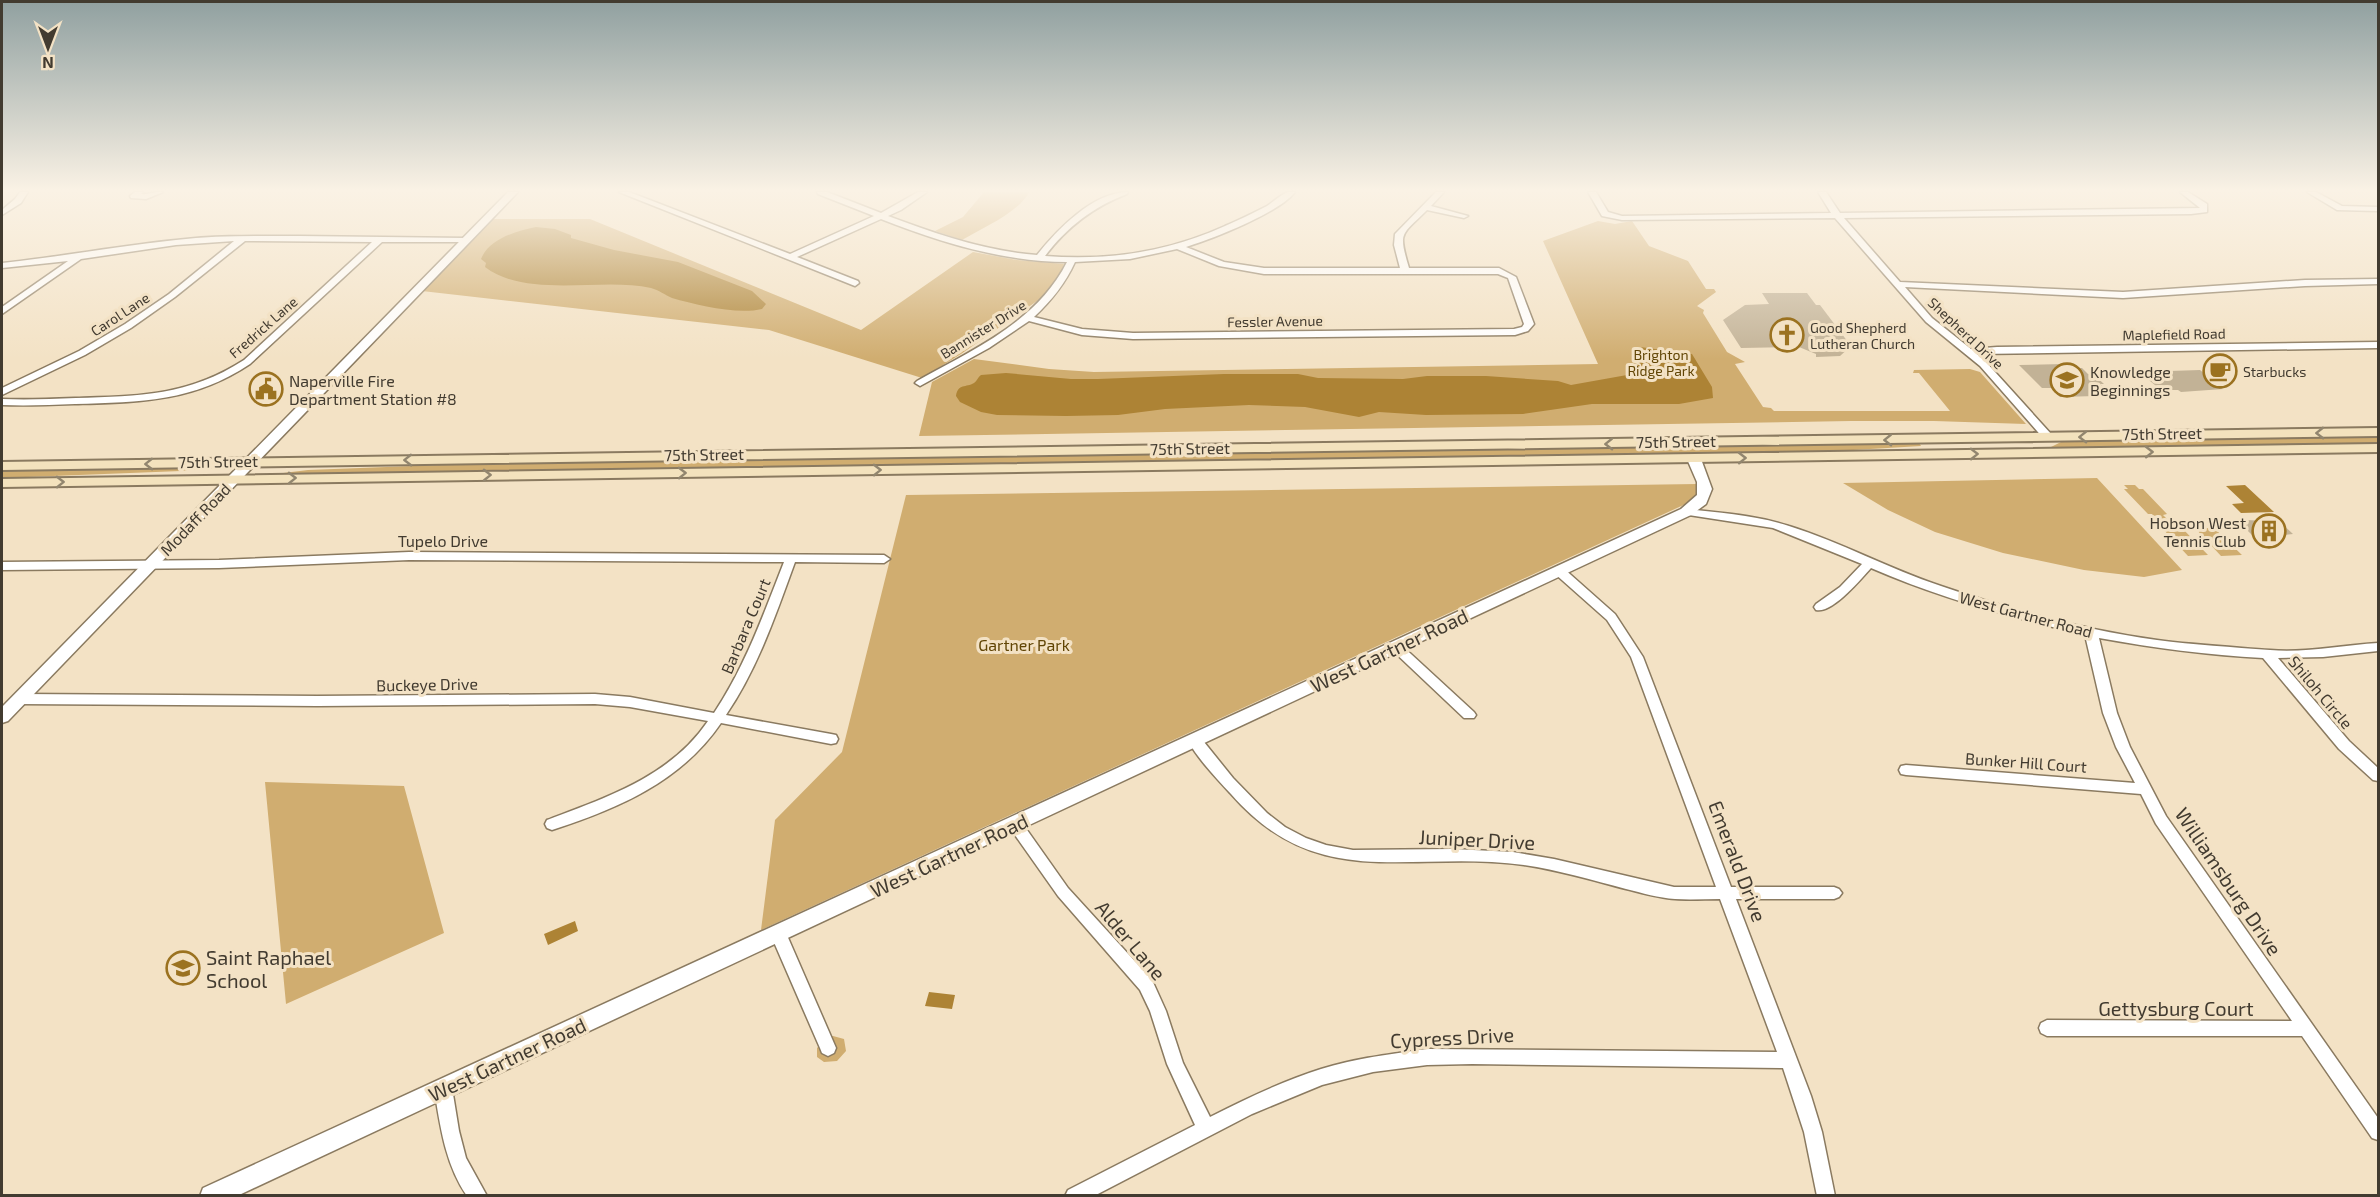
<svg xmlns="http://www.w3.org/2000/svg" width="2380" height="1197" font-family="'Exo 2',sans-serif">
  <style>
    .green { fill: #d0ad70 }
    .water { fill: #ad8335 }
    .building { fill: #c2b296 }
    .lines { fill: none; stroke-linecap: round; stroke-linejoin: round }
    .minor-casing { stroke: #8a7a60; stroke-width: 3 }
    .tertiary-casing { stroke: #8a7a60; stroke-width: 3 }
    .secondary-casing { stroke: #8a7a60; stroke-width: 4 }
    .minor { fill: #fff; fill-rule: evenodd }
    .tertiary { fill: #fff; fill-rule: evenodd }
    .secondary { fill: #f3e2bd; fill-rule: evenodd }
    .oneway { stroke: #92866f }
    .labels { text-anchor: middle; dominant-baseline: central; stroke-width: 6; stroke-linejoin: round; paint-order: stroke }
    .far-street-label { font-size: 14px; fill: #423b30; stroke: #f3e2c5 }
    .far-poi-label { font-size: 14px; fill: #423b30; stroke: #f3e2c5; text-anchor: start }
    .far-park-label { font-size: 14px; fill: #614505; stroke: #f3e2c5 }
    .poi-label { font-size: 16px; fill: #423b30; stroke: #f3e2c5; text-anchor: start }
    .street-label { font-size: 16px; fill: #423b30; stroke: #f3e2c5 }
    .park-label { font-size: 16px; fill: #614505; stroke: #f3e2c5 }
    .near-street-label { font-size: 20px; fill: #423b30; stroke: #f3e2c5 }
    .near-poi-label { font-size: 20px; fill: #423b30; stroke: #f3e2c5; text-anchor: start }
  </style>
  <rect width="100%" height="100%" fill="#f3e2c5"/>
  <!-- green -->
  <path class="green" d="M984,192H1029C1021,211 981,229 962,240L935,231L963,217Z
    M493,219H590L861,330L973,252L1017,260L1064,264L1059,277L1047,294L961,354L922,378L769,330L422,291Z
    M1598,221L1615,224L1632,221L1649,246L1688,261L1706,289H1714L1716,292L1697,306L1704,310L1703,313L1727,352L1745,362L1735,364L1763,407L1771,408L1774,411H1950L1919,373H1913L1914,370L1970,369L1980,372L2026,424L1934,421H1851L919,436L932,382L974,359L1049,369L1094,372L1598,364L1543,241Z
    M2378,435V443L2345,445L2054,449L2051,447L2063,441Z
    M1919,443L1921,446L1786,454L275,474L308,470L514,462Z
    M214,467L181,471L2,478V470Z
    M2097,478L2182,570L2144,577L2084,570L2003,553L1935,532L1888,510L1843,483Z
    M1697,484L1698,492L1690,502L761,930L775,820L842,752L906,495Z
    M2124,485H2135L2139,489H2143L2167,514L2163,515L2167,519H2156L2152,514H2148L2124,489H2128Z
    M2162,528H2182L2208,555L2188,556Z
    M2195,528H2214L2242,555L2221,556Z
    M265,782L404,786L444,933L286,1004Z
    M833,1036L844,1039L846,1051L837,1061L824,1062L817,1057V1048L827,1037Z"/>
  <!-- water -->
  <path class="water" d="M536,227L555,229L571,235V238L614,250L678,262L752,291L766,304L762,309C737,315 697,305 672,298C665,295 659,290 651,288C602,277 527,299 485,267L486,263L481,259C489,239 516,231 536,227Z
    M1640,347L1692,354L1712,387L1713,398L1679,404H1592L1523,414L1426,415L1379,412L1359,417L1305,407L1249,405L1165,409L1118,415L1066,416L997,415L981,412L960,402L956,396C958,383 966,388 974,383C977,381 978,377 981,375L1006,373L1071,379H1098L1224,374H1298L1318,378L1403,379L1427,376H1486L1558,381L1571,385L1627,375L1636,359L1637,348Z
    M2245,485L2274,512L2241,513L2232,504L2244,503L2226,486Z
    M575,921L578,931L548,945L544,934Z
    M929,992L955,995L952,1009L925,1006Z"/>
  <!-- building -->
  <path class="building" d="M1762,293H1807L1816,305H1820L1851,346L1840,356L1816,357V354L1799,347L1741,348L1723,320L1745,305L1769,304Z
    M2064,364L2067,368H2082L2088,374H2093L2104,384H2100L2107,391L2091,392L2096,396L2060,397L2051,388H2042L2019,365Z
    M2200,370L2223,389L2181,392L2178,390H2161L2139,372Z
    M2247,520L2280,522L2293,534L2264,537L2262,534L2252,535L2239,522H2249Z"/>
  <g class="lines">
    <!-- minor casing -->
    <g class="minor-casing">
      <path id="minor" d="M20,192H28L21,203L2,215V210L15,199Z
        M135,192H143L141,194C149,195 155,191 163,192L146,199L131,198L130,196Z
        M619,192H629L790,254L874,216L818,194L817,192H827L881,213L918,192H927L901,210L888,216C936,234 985,251 1037,255C1057,230 1093,192 1128,192L1127,194C1093,207 1067,227 1045,256C1107,261 1168,252 1225,226C1239,220 1253,213 1267,206C1273,202 1279,196 1286,193C1288,191 1291,192 1295,192C1279,213 1212,239 1186,247L1224,262L1264,268H1400L1394,245L1395,234L1436,192H1444L1431,206L1468,216L1464,218L1427,210C1401,236 1398,231 1409,268H1499L1516,277L1534,324L1528,331L1515,335L1133,339L1082,335L1029,321L989,348L920,386L915,383L917,381C972,350 1037,322 1067,262C1003,262 940,242 881,219L797,257L858,281L859,283L855,286ZM1177,249L1219,266L1264,274H1498L1508,278L1524,324L1522,327L1514,329L1133,333L1082,329L1034,317C1052,300 1065,284 1075,262L1130,259Z
        M1588,192H1596L1608,212L1622,216L1831,213L1818,192H1826L1840,213L2200,208L2180,192H2188L2207,204V212L2191,214L1844,218L1900,282L2123,292L2305,280L2378,279V284L2305,286L2123,298L1905,287L1932,318L1971,349L1997,347L2378,342V348L1977,354L1986,362L2052,435L2053,437L2052,439H2044L1980,366L1926,322L1835,218L1622,220L1602,216Z
        M2307,192H2316L2342,206L2378,207V211L2337,210Z
        M300,236L466,238L470,240L466,242H382L250,364C193,402 141,402 75,404C50,405 26,406 2,405V399C27,400 51,399 76,398C140,396 188,396 244,360L372,242L245,241L175,297L131,328L85,355L2,395V388L79,351L125,324L169,294L234,241L176,245L81,259L2,314V307L68,261L2,268V263C60,257 117,246 176,240C217,235 259,236 300,236Z
        M1686,509C1721,513 1756,515 1789,526C1841,542 1889,569 1941,586C2011,610 2084,630 2157,640C2194,645 2232,647 2270,650C2306,653 2343,645 2378,643V651L2323,657L2278,658L2349,741L2378,768V781L2373,780L2339,749L2263,658C2208,655 2154,648 2099,638L2117,713L2130,747L2166,816L2378,1118V1140L2372,1138L2302,1036H2047L2041,1033L2039,1028L2041,1023L2047,1020L2292,1021L2156,824L2141,794L1906,775L1901,774L1899,770L1901,766L1906,765L2135,783L2116,747L2103,713L2085,635C2013,618 1940,598 1871,568C1861,579 1832,614 1816,610L1814,607L1816,604L1840,587L1862,564L1773,528L1682,514L1680,512Z
        M409,552L884,555L890,559L884,563L795,562C776,614 758,668 726,715L831,734L836,735L838,739L836,743L831,744L721,723C681,782 617,809 552,830L547,828L545,824L547,820C607,797 670,777 708,721L630,707L595,704L317,706L19,704L14,702L12,699L14,696L19,694L317,696L595,694L630,697L714,713C745,667 764,613 784,562L409,560L219,568L2,570V562L219,560Z
        M1558,566L1562,567L1615,614L1643,657L1731,887H1834L1839,889L1842,893L1839,897L1834,899H1736L1811,1096L1822,1132L1835,1196H1817L1804,1132L1783,1068L1472,1064L1427,1065L1373,1072L1322,1085L1252,1114L1094,1196H1065L1068,1190L1195,1125L1167,1064L1150,1011L1140,990L1058,896L1010,828L1008,824L1010,820L1015,818L1020,820L1068,888L1152,980L1166,1011L1183,1063L1210,1117C1245,1099 1283,1081 1321,1069C1356,1058 1391,1054 1427,1049L1777,1052L1720,899C1705,899 1690,900 1675,899C1659,898 1642,893 1626,889C1592,880 1558,870 1524,865C1409,849 1319,895 1231,794C1216,778 1199,760 1188,741L1190,737H1200L1233,778L1267,813L1285,827L1306,838L1326,845L1353,850L1453,849L1513,852L1554,859L1674,887H1716L1631,657L1607,620L1554,573L1552,570Z
        M1395,642L1399,643L1474,712L1476,715L1474,718H1464L1391,649L1389,646L1391,643Z
        M778,926L783,928L786,933L836,1048L834,1053L828,1056L822,1053L820,1048L770,933L773,928Z
        M443,1080L449,1082L452,1088L459,1131L466,1158L487,1196H467C445,1164 440,1125 434,1088L437,1082Z"/>
    </g>
    <!-- tertiary casing -->
    <g class="tertiary-casing">
      <path id="tertiary" d="M508,192H518L8,721L2,723V707Z
        M1694,455L1701,459L1712,489L1706,504L1691,515L237,1196H200L203,1188L1681,509L1697,495V482L1687,459Z"/>
    </g>
    <!-- secondary casing -->
    <g class="secondary-casing">
      <path id="secondary" d="M2378,428V436L2,470V462Z
        M2378,444V452L2,487V479Z"/>
    </g>
    <!-- minor -->
    <use href="#minor" class="minor"/>
    <!-- tertiary -->
    <use href="#tertiary" class="tertiary"/>
    <!-- secondary -->
    <use href="#secondary" class="secondary"/>
  </g>
  <!-- one-way arrows -->
  <defs><path id="oneway-chevron" d="M-2-3.5L2.5 0L-2 3.5" fill="none" stroke-width="1.6" stroke-linecap="round" stroke-linejoin="round" transform="scale(1.5)"/></defs>
  <g class="oneway">
    <use href="#oneway-chevron" transform="translate(2320 433) rotate(179)"/>
    <use href="#oneway-chevron" transform="translate(2083 437) rotate(179)"/>
    <use href="#oneway-chevron" transform="translate(1888 440) rotate(179)"/>
    <use href="#oneway-chevron" transform="translate(1609 444) rotate(179)"/>
    <use href="#oneway-chevron" transform="translate(2149 452) rotate(-1)"/>
    <use href="#oneway-chevron" transform="translate(1974 454) rotate(-1)"/>
    <use href="#oneway-chevron" transform="translate(1742 458) rotate(-1)"/>
    <use href="#oneway-chevron" transform="translate(408 460) rotate(179)"/>
    <use href="#oneway-chevron" transform="translate(149 464) rotate(179)"/>
    <use href="#oneway-chevron" transform="translate(877 470) rotate(-1)"/>
    <use href="#oneway-chevron" transform="translate(682 473) rotate(-1)"/>
    <use href="#oneway-chevron" transform="translate(487 475) rotate(-1)"/>
    <use href="#oneway-chevron" transform="translate(292 478) rotate(-1)"/>
    <use href="#oneway-chevron" transform="translate(60 482) rotate(-1)"/>
  </g>
  <!-- sky -->
  <linearGradient id="sky" x2="0" y2="1"><stop stop-color="#90a0a0"/><stop offset="0.53" stop-color="#faf2e5"/><stop offset="1" stop-color="#faf2e5" stop-opacity="0"/></linearGradient>
  <rect width="2380" height="359" fill="url(#sky)"/>
  <!-- icons -->
  <defs>
    <g id="church-ring" transform="scale(1.725)"><circle r="9.5" fill="#f3e2c5" stroke="#9b7220" stroke-width="1.5"/><path d="M-1.2-6h2.4v3.5h3.3v2.4h-3.3V6h-2.4V-.1h-3.3v-2.4h3.3Z" fill="#9b7220"/></g>
    <g id="cafe-ring" transform="scale(1.725)"><circle r="9.5" fill="#f3e2c5" stroke="#9b7220" stroke-width="1.5"/><path d="M-5.5-4.5H6V0H3Q3 3.5 0 3.5H-2.5Q-5.5 3.5-5.5 0ZM3-3.2v2h1.7v-2ZM-6 4.5H4V6H-6Z" fill="#9b7220"/></g>
    <g id="school-ring" transform="scale(1.725)"><circle r="9.5" fill="#f3e2c5" stroke="#9b7220" stroke-width="1.5"/><path d="M0-5L7-2L0 1L-7-2ZM-4 1L0 2.5L4 1V4Q0 6-4 4Z" fill="#9b7220"/></g>
    <g id="civic-ring" transform="scale(1.725)"><circle r="9.5" fill="#f3e2c5" stroke="#9b7220" stroke-width="1.5"/><path d="M-.6-6.5H3V-4.5H.6V-3L4-1V1h2V6H-6V1h2V-1L-.6-3ZM-1.2 2.5V6h2.4V2.5Z" fill="#9b7220"/></g>
    <g id="building-ring" transform="scale(1.725)"><circle r="9.5" fill="#f3e2c5" stroke="#9b7220" stroke-width="1.5"/><path d="M-4-6H4V6H1V3H-1V6H-4ZM-2.5-4.3h1.7v1.8h-1.7ZM.8-4.3h1.7v1.8H.8ZM-2.5-1h1.7V.8h-1.7ZM.8-1h1.7V.8H.8Z" fill="#9b7220"/></g>
  </defs>
  <g fill-rule="evenodd">
    <use href="#church-ring" x="1787" y="335"/>
    <use href="#cafe-ring" x="2220" y="371"/>
    <use href="#school-ring" x="2067" y="380"/>
    <use href="#civic-ring" x="266" y="389"/>
    <use href="#building-ring" x="2269" y="531"/>
    <use href="#school-ring" x="183" y="968"/>
  </g>
  <g class="labels">
    <!-- far-street labels -->
    <g class="far-street-label">
      <text transform="translate(120 314) rotate(-33)">Carol Lane</text>
      <text transform="translate(1275 321) rotate(-1)">Fessler Avenue</text>
      <text transform="translate(263 327) rotate(-41)">Fredrick Lane</text>
      <text transform="translate(983 329) rotate(-32)">Bannister Drive</text>
      <text transform="translate(1966 333) rotate(43)">Shepherd Drive</text>
      <text transform="translate(2174 334) rotate(-1)">Maplefield Road</text>
    </g>
    <!-- far-poi labels -->
    <g class="far-poi-label">
      <text x="1810" y="327">Good Shepherd<tspan x="1810" dy="16">Lutheran Church</tspan></text>
      <text x="2243" y="371">Starbucks</text>
    </g>
    <!-- far-park labels -->
    <g class="far-park-label">
      <text x="1661" y="354">Brighton<tspan x="1661" dy="16">Ridge Park</tspan></text>
    </g>
    <!-- poi labels -->
    <g class="poi-label">
      <text x="2090" y="371">Knowledge<tspan x="2090" dy="18">Beginnings</tspan></text>
      <text x="289" y="380">Naperville Fire<tspan x="289" dy="18">Department Station #8</tspan></text>
      <text x="2246" y="522" text-anchor="end">Hobson West<tspan x="2246" dy="18">Tennis Club</tspan></text>
    </g>
    <!-- street labels -->
    <g class="street-label">
      <text transform="translate(2162 433) rotate(-1)">75th Street</text>
      <text transform="translate(1676 441) rotate(-1)">75th Street</text>
      <text transform="translate(1190 448) rotate(-1)">75th Street</text>
      <text transform="translate(704 454) rotate(-1)">75th Street</text>
      <text transform="translate(218 461) rotate(-1)">75th Street</text>
      <text transform="translate(195 519) rotate(-46)">Modaff Road</text>
      <text x="443" y="540">Tupelo Drive</text>
      <text transform="translate(2026 614) rotate(15)">West Gartner Road</text>
      <text transform="translate(745 626) rotate(-67)">Barbara Court</text>
      <text transform="translate(427 684) rotate(-1)">Buckeye Drive</text>
      <text transform="translate(2321 692) rotate(50)">Shiloh Circle</text>
      <text transform="translate(2026 762) rotate(4)">Bunker Hill Court</text>
    </g>
    <!-- park labels -->
    <g class="park-label">
      <text x="1024" y="644">Gartner Park</text>
    </g>
    <!-- near-street labels -->
    <g class="near-street-label">
      <text transform="translate(1389 650) rotate(-25)">West Gartner Road</text>
      <text transform="translate(1477 839) rotate(3)">Juniper Drive</text>
      <text transform="translate(949 855) rotate(-25)">West Gartner Road</text>
      <text transform="translate(1738 861) rotate(69)">Emerald Drive</text>
      <text transform="translate(2229 881) rotate(56)">Williamsburg Drive</text>
      <text transform="translate(1131 940) rotate(50)">Alder Lane</text>
      <text x="2176" y="1008">Gettysburg Court</text>
      <text transform="translate(1452 1037) rotate(-3)">Cypress Drive</text>
      <text transform="translate(507 1059) rotate(-25)">West Gartner Road</text>
    </g>
    <!-- near-poi labels -->
    <g class="near-poi-label">
      <text x="206" y="957">Saint Raphael<tspan x="206" dy="23">School</tspan></text>
    </g>
  </g>
  <!-- border -->
  <rect width="2380" height="1197" fill="none" stroke="#423b30" stroke-width="6"/>
  <!-- north arrow -->
  <g transform="translate(48 48) rotate(180)" stroke="#f3e2c5" stroke-width="4.5" paint-order="stroke">
  <path d="M0-4.5L10 22L0 15L-10 22Z" fill="#423b30"/>
  <text y="-9" font-size="16" font-weight="bold" text-anchor="middle" fill="#423b30">N</text>
  </g>
</svg>
